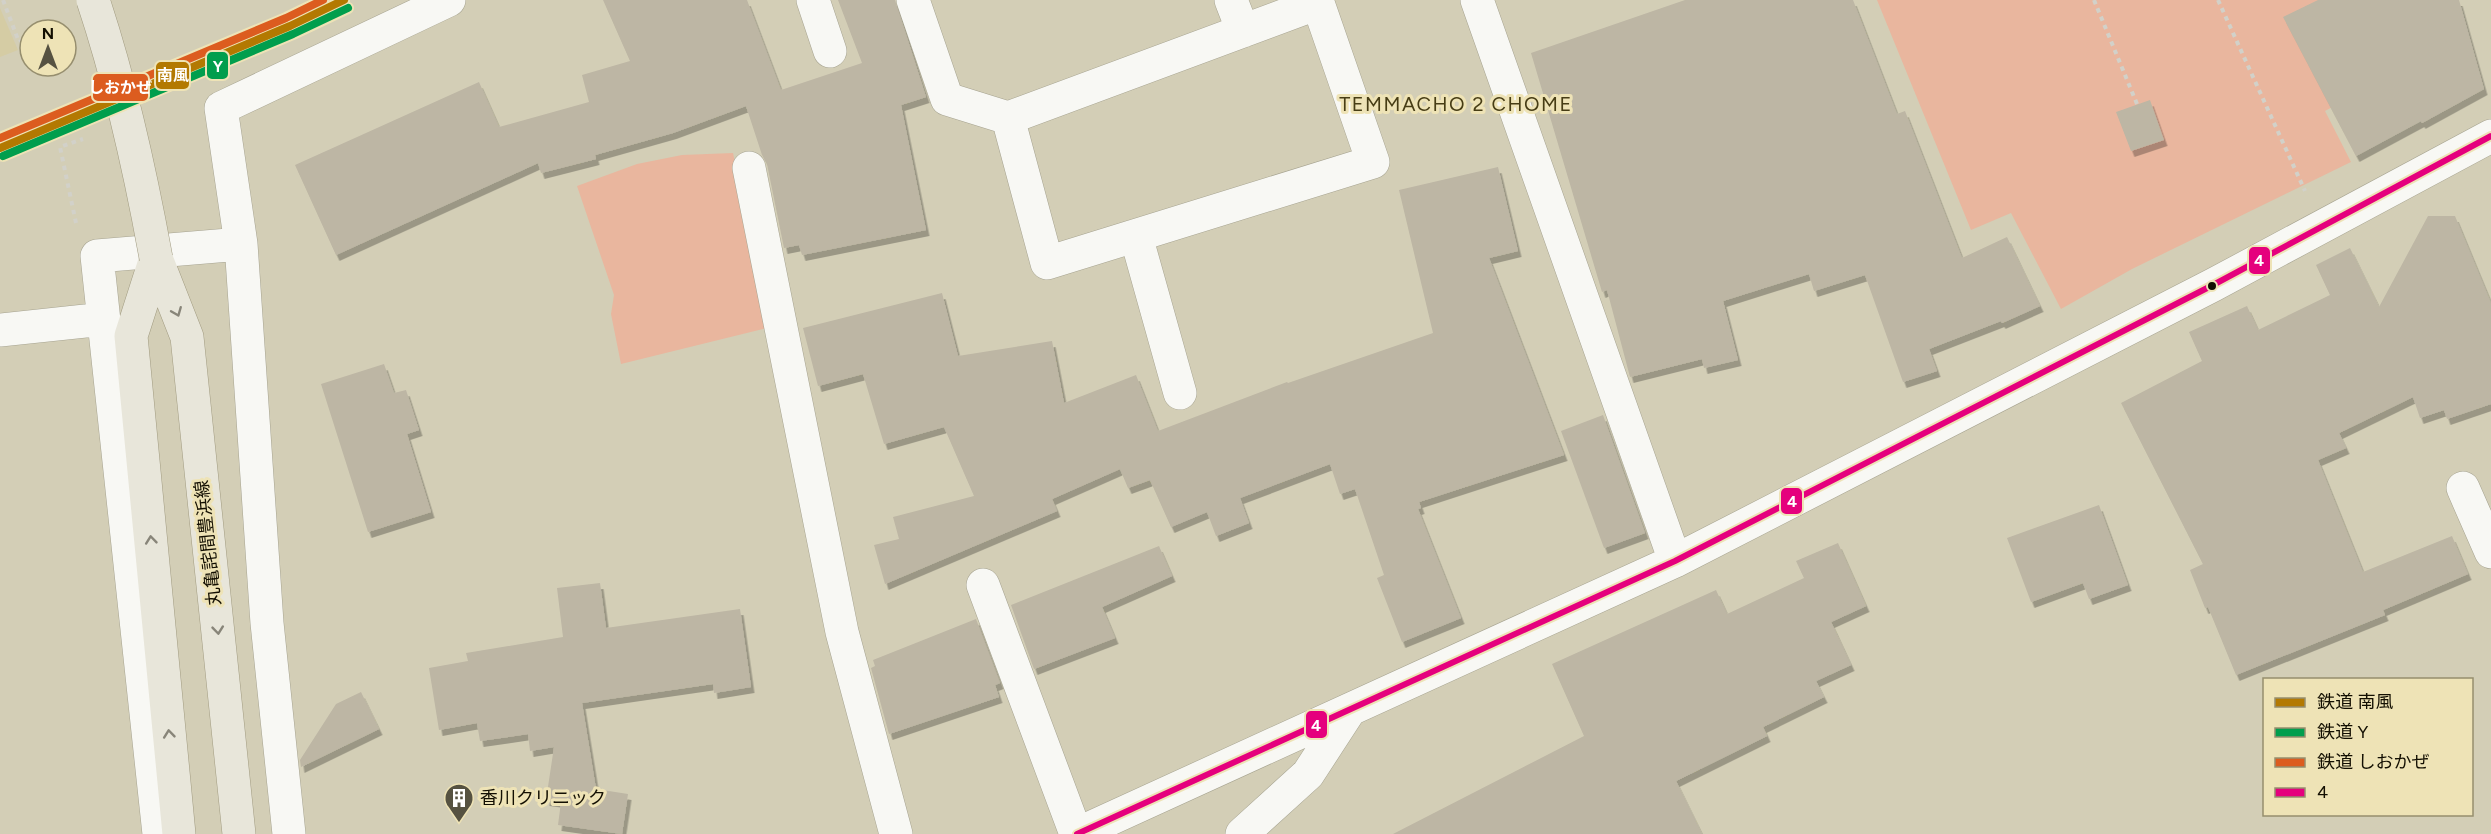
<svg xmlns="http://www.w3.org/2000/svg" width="2491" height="834" font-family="Figtree,'Noto Sans JP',sans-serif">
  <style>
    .built { fill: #d5cca4 }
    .green { fill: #e9b69e }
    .building { fill: #bdb6a4; filter: url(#shadow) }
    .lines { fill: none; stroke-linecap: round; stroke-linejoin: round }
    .minor-casing { stroke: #a6a390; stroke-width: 34 }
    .major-casing { stroke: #a19b80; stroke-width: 34 }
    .path { stroke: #d2d1c9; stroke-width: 4; stroke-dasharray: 4.5 4.5; stroke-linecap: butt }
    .minor { stroke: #f8f8f4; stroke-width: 33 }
    .major { stroke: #e8e6da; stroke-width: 33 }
    .major-bridge-casing { stroke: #a19b80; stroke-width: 34; stroke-linecap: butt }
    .major-bridge { stroke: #e8e6da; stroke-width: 33 }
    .bus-1-casing { stroke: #eee3b6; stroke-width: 10 }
    .bus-1 { stroke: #e5007d; stroke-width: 6 }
    .rail-1-casing { stroke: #eee3b6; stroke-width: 12 }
    .rail-2-casing { stroke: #eee3b6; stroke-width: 12 }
    .rail-3-casing { stroke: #eee3b6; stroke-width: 12 }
    .rail-1 { stroke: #b37901; stroke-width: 8 }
    .rail-2 { stroke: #019e4d; stroke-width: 8 }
    .rail-3 { stroke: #dc5c1f; stroke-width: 8 }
    .oneway { stroke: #888579 }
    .bus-dot { fill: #130f02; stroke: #eee3b6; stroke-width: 2 }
    .labels { text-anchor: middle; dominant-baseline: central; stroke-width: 6; stroke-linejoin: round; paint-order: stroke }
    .street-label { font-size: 18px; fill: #130f02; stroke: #eee3b6 }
    .poi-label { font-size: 18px; fill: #130f02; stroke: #eee3b6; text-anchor: start }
    .neighbourhood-label { font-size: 20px; letter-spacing: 1.5px; fill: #473d15; stroke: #eee3b6 }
    .line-badge { stroke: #eee3b6; stroke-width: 2 }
    .badge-label { font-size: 16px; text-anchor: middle; font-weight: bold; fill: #fff }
  </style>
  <defs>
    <filter id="shadow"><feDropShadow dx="3.5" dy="6" stdDeviation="0" flood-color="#0004"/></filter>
  </defs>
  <rect width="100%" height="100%" fill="#d3ceb6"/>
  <!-- built -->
  <path class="built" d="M0,8L18,50L0,57Z"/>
  <!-- green -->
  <path class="green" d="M1877,0H2367L2392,74L2325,111L2351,162L2132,269L2061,309L2011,213L1971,230Z
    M733,153L771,327L621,364L611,314L614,295L577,186L637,164L682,155Z"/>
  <!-- building -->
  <path class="building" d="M603,0H747L781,90L862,63L838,0H895L926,97L901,105L926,230L802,255L799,245L784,248L767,164L762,155L746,106L673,133L595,155L596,159L541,173L538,163L336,255L295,165L479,82L499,127L589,102L582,75L630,61Z
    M1685,0H1853L1897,114L1905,111L1962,258L2007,237L2040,306L2002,323L2001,321L1929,349L1937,371L1903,382L1865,275L1814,291L1809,274L1723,301L1738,360L1704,368L1702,359L1630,377L1607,290L1602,292L1531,53Z
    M2318,0H2459L2484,89L2422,123L2421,121L2356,156L2283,17Z
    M2150,100L2164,140L2131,151L2116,112Z
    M1498,167L1518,251L1489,258L1564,455L1419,502L1421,508L1418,509L1461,618L1402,642L1377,578L1384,575L1355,489L1340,494L1330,464L1240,498L1249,523L1216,536L1207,512L1171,527L1150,480L1128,488L1120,469L1052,499L1057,511L885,584L874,545L899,539L893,517L974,496L944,427L884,444L863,374L818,386L803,328L942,293L958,356L1052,341L1064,403L1136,375L1158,431L1287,382L1288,383L1433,333L1399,190Z
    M2428,216H2455L2491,303V404L2447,419L2444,410L2420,418L2413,397L2339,433L2346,448L2318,460L2363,572L2452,536L2468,574L2383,610L2385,615L2236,675L2208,607L2205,608L2190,570L2203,564L2121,403L2202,361L2189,332L2247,306L2258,330L2330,295L2316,265L2350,248L2379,307Z
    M384,364L394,393L406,390L419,430L407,434L431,512L368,532L321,384Z
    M1603,415L1645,533L1604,548L1561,431Z
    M2099,505L2128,585L2089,599L2083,583L2031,602L2007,538Z
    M1838,543L1866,606L1831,622L1851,665L1816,681L1824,697L1763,727L1767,736L1676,781L1702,834H1393L1584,736L1552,664L1716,590L1727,614L1804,578L1796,561Z
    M1159,546L1172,576L1102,607L1115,638L1034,669L1011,605Z
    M600,583L606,628L740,609L751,687L714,693L713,684L582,703L596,789L628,794L622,834L558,825L561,802L546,800L554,747L530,751L528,734L480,741L477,723L439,730L429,668L468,661L466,653L563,637L557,588Z
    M976,619L1000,683L995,685L999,697L889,734L871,668L875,666L873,660Z
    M361,692L379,729L301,767L300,760L336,704Z"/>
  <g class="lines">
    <!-- minor casing -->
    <g class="minor-casing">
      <path id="minor" d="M813,0L830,51
        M913,0L947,99L1008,118L1318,3L1373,162L1047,263L1008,118
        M1231,0L1243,31
        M1477,0L1675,561
        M749,168L842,632L896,834
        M1136,236L1180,393
        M241,244L221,108L449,0
        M0,330L104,319
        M2463,488L2491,552
        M983,585L1076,834
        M159,834L97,256L241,244L267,623L289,834
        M1077,834L1675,561L2213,285L2491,136
        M1242,834L1308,774L1349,711"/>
    </g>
    <!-- major casing -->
    <g class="major-casing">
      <path id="major" d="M156,258L187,337L239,834
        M156,258L131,336L179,834"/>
    </g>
    <!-- path -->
    <path class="path" d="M3,0L19,42L30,37
      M2094,0L2137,104
      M2218,0L2305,191
      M49,30L57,27
      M76,223L60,147L83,139"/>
    <!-- minor -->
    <use href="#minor" class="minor"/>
    <!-- major -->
    <use href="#major" class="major"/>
    <!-- major-bridge casing -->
    <g class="major-bridge-casing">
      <path id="major-bridge" d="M93,0C121,84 140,170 156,258"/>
    </g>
    <!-- major-bridge -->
    <use href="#major-bridge" class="major-bridge"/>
    <!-- bus-1 casing -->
    <g class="bus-1-casing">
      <path id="bus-1" d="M1077,834L1675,561L2213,285L2491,136"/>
    </g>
    <!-- bus-1 -->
    <use href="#bus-1" class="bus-1"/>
    <!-- rail-1 casing -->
    <g class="rail-1-casing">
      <path id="rail-1" d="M0,148L290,26L344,0"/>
    </g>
    <!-- rail-2 casing -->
    <g class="rail-2-casing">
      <path id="rail-2" d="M3,156L293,34L348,8"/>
    </g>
    <!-- rail-3 casing -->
    <g class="rail-3-casing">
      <path id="rail-3" d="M0,138L286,18L323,0"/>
    </g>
    <!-- rail-1 -->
    <use href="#rail-1" class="rail-1"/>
    <!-- rail-2 -->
    <use href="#rail-2" class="rail-2"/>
    <!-- rail-3 -->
    <use href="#rail-3" class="rail-3"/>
  </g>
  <!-- one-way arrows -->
  <defs><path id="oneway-chevron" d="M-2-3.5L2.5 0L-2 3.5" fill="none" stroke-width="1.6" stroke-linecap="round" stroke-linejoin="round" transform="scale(1.5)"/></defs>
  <g class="oneway">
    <use href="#oneway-chevron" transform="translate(177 312) rotate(68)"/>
    <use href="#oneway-chevron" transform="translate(151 540) rotate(-96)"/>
    <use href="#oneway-chevron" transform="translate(218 630) rotate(84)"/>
    <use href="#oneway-chevron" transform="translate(169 734) rotate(-96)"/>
  </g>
  <!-- icons -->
  <defs>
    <g id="building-pin" transform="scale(1.5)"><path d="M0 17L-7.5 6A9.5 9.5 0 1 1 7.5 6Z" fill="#565241" stroke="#eee3b6"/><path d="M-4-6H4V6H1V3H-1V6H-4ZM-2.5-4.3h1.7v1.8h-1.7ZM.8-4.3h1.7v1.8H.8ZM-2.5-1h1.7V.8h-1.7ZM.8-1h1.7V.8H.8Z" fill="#fff"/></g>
  </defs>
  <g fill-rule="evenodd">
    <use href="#building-pin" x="459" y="798"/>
  </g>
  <!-- markers -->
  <circle class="bus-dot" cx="2212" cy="286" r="5"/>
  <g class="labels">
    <!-- street labels -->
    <g class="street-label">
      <text transform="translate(208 543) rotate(-96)">丸亀詫間豊浜線</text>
    </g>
    <!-- poi labels -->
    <g class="poi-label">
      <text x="480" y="798">香川クリニック</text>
    </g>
    <!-- neighbourhood labels -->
    <g class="neighbourhood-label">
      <text x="1456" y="104">TEMMACHO 2 CHOME</text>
    </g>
  </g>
  <g class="line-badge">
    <rect x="206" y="51" width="23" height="29" rx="6" fill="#019e4d"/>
    <rect x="155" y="61" width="35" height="29" rx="6" fill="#b37901"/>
    <rect x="92" y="73" width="57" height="29" rx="6" fill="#dc5c1f"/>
    <rect x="2248" y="246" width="23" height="29" rx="6" fill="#e5007d"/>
    <rect x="1780" y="487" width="23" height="28" rx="6" fill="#e5007d"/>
    <rect x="1305" y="710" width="23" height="29" rx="6" fill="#e5007d"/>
  </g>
  <g class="badge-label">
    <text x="218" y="72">Y</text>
    <text x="173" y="81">南風</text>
    <text x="120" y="93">しおかぜ</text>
    <text x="2259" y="266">4</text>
    <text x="1792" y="507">4</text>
    <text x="1316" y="731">4</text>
  </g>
  <!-- legend -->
  <rect x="2263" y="678" width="210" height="138" fill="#eee3b6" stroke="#968e6e" stroke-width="1.5"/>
  <rect x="2275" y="698" width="30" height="9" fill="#b37901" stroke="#968e6e" stroke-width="1.5"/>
  <text x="2317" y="708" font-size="18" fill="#130f02">鉄道 南風</text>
  <rect x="2275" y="728" width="30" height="9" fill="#019e4d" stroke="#968e6e" stroke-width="1.5"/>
  <text x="2317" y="738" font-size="18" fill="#130f02">鉄道 Y</text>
  <rect x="2275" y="758" width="30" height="9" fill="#dc5c1f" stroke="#968e6e" stroke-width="1.5"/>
  <text x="2317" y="768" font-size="18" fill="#130f02">鉄道 しおかぜ</text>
  <rect x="2275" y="788" width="30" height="9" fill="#e5007d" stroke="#968e6e" stroke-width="1.5"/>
  <text x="2317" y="798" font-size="18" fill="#130f02">4</text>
  <!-- north arrow -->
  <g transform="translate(48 48)"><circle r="28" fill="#eee3b6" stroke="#968e6e" stroke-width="1.5"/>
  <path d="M0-4.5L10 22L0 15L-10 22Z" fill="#565241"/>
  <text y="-9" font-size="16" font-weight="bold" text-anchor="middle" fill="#130f02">N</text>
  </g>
</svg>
